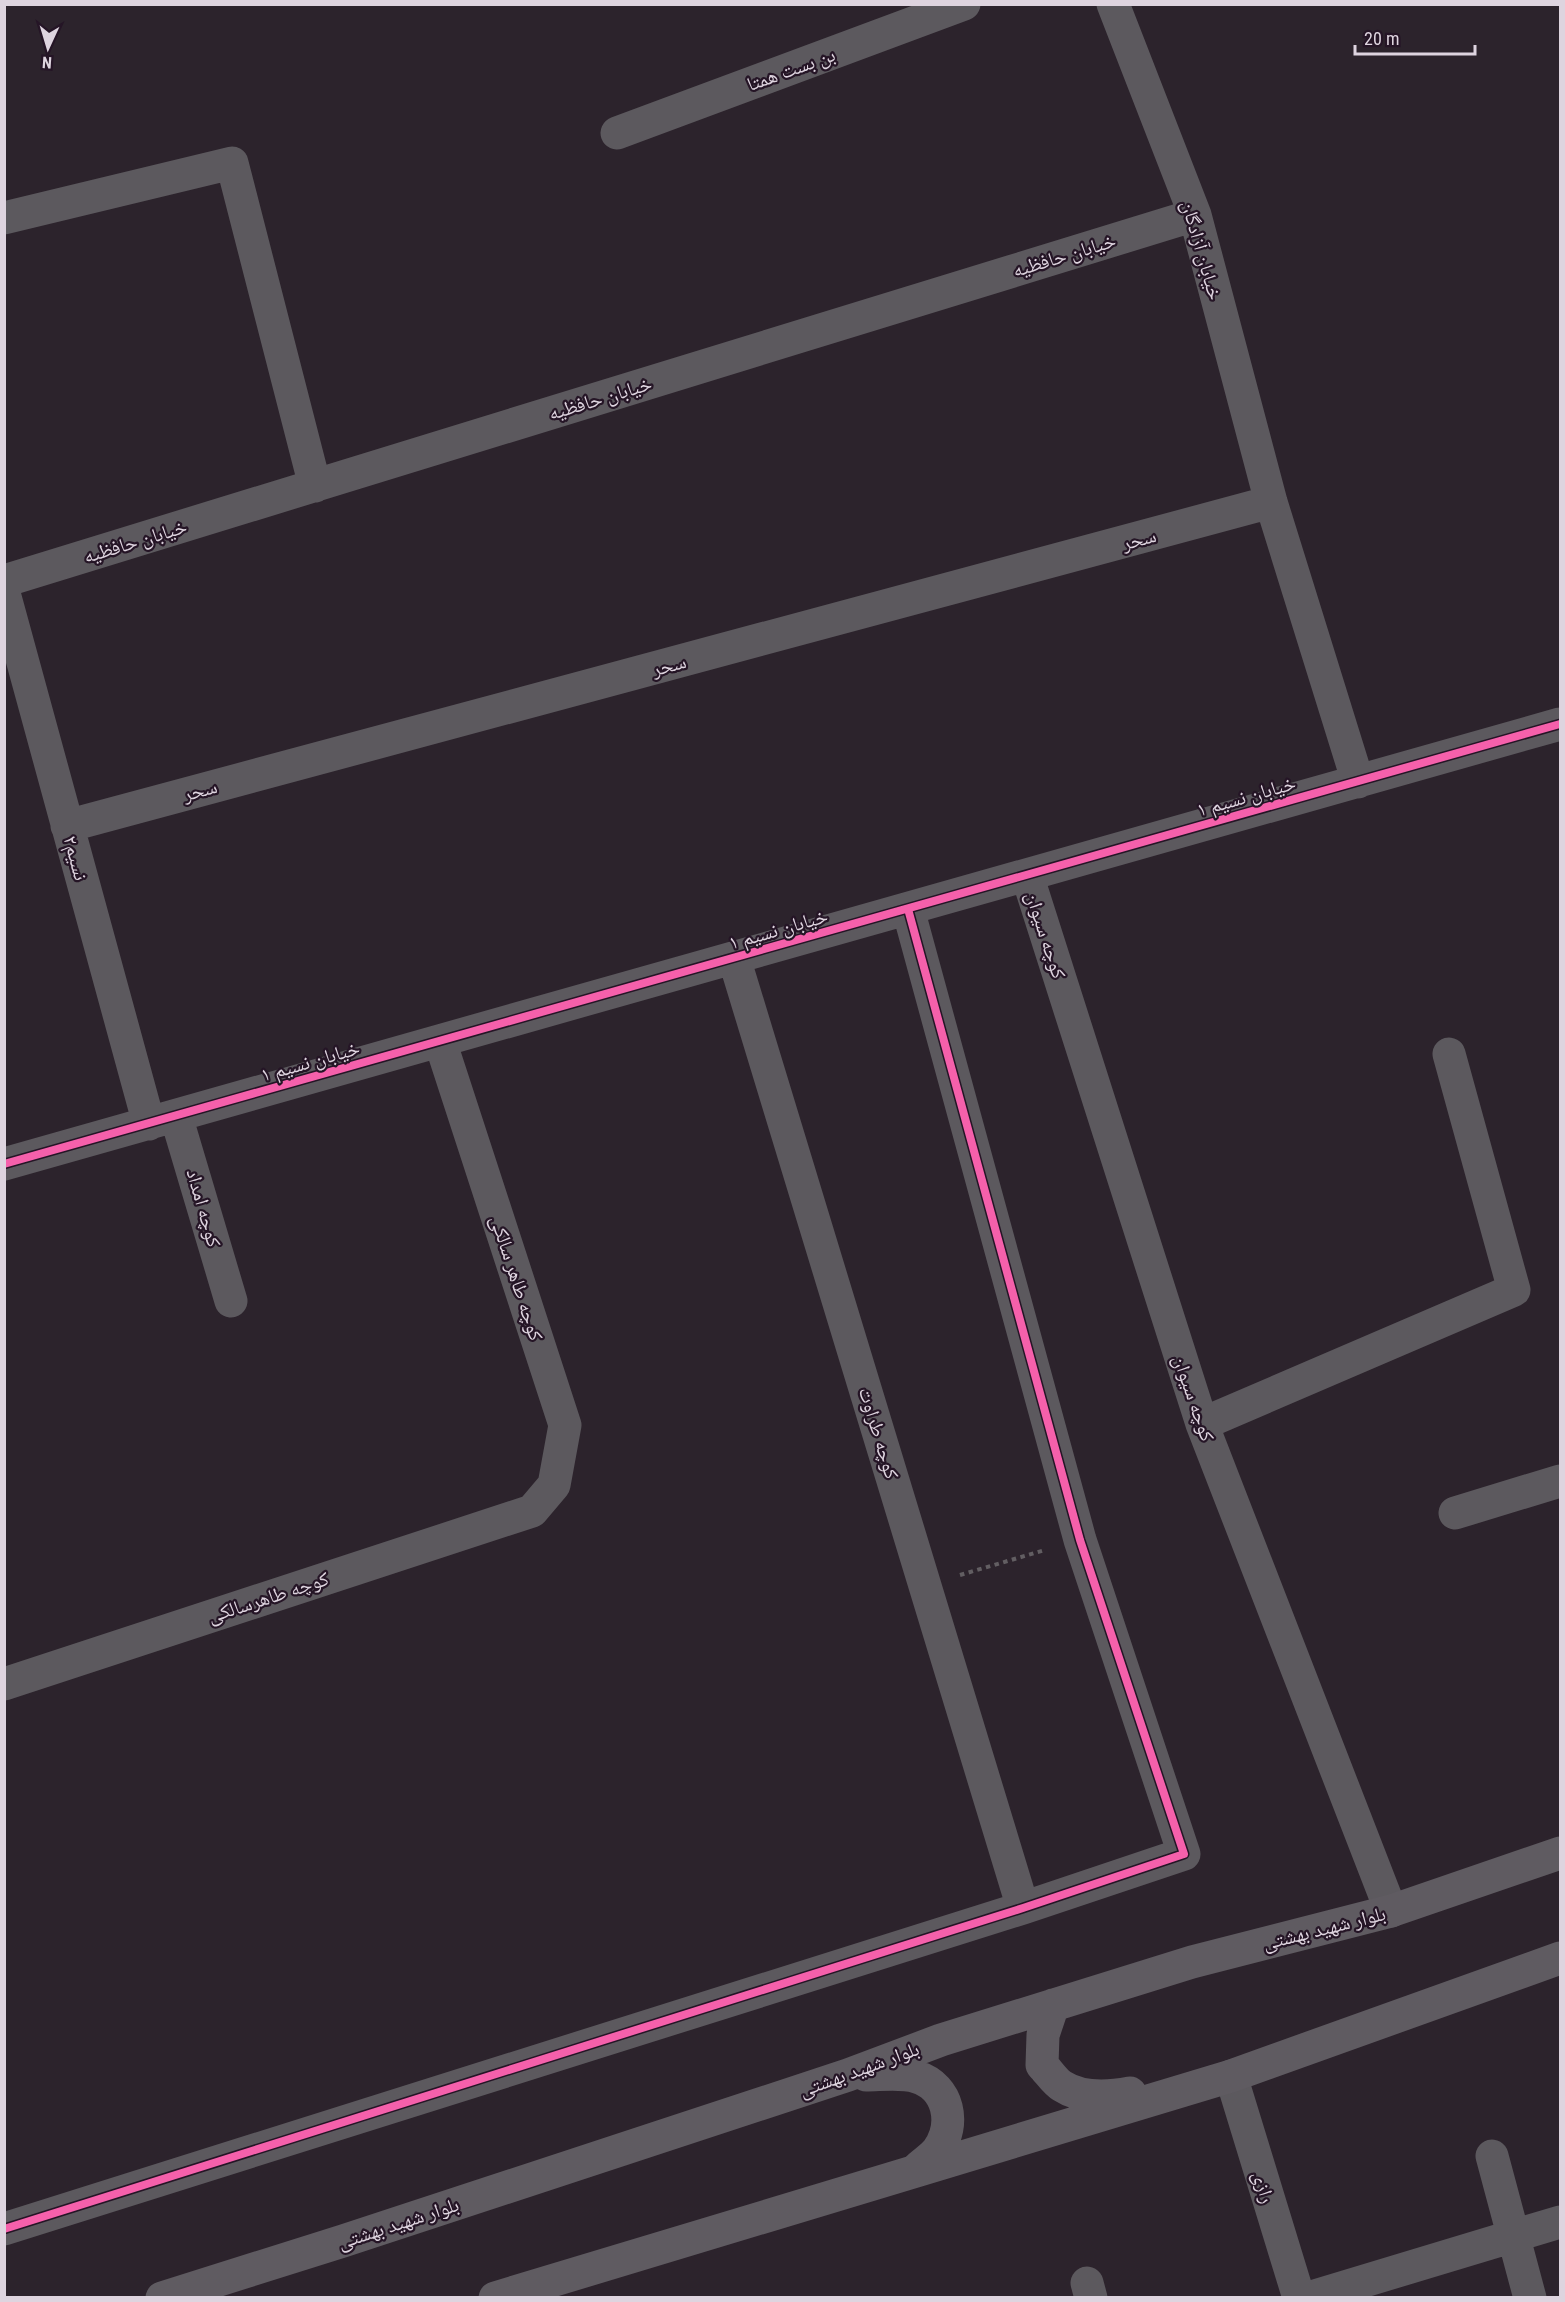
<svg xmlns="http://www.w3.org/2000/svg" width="1565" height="2302" font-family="'Roboto Condensed','Noto Naskh Arabic',sans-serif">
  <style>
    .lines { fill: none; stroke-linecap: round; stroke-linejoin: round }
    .path { stroke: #625e62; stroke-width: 4; stroke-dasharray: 4.5 4.5; stroke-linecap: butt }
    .minor { stroke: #5c595e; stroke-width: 33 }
    .major { stroke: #5f5b61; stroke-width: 33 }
    .cycleway-casing { stroke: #251526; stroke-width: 11 }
    .cycleway { stroke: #f560ab; stroke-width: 8 }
    .labels { text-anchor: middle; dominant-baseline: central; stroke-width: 4.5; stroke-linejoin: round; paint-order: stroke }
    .street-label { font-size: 20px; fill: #ded4df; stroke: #251526 }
  </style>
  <rect width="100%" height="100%" fill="#2c232c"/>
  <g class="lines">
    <!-- path -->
    <path class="path" d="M960,1575L1045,1550"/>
    <!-- minor -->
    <path class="minor" d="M1113,4L1195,215L1271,502L1358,782
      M617,133L964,4
      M4,218L232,163L315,486
      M4,581L1195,215
      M4,593L149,1124
      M67,826L1271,502
      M1027,875L1202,1424L1391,1911
      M734,958L1023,1908
      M176,1116L231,1301
      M4,1164L1560,724
      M1202,1424L1514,1290L1449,1054
      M1455,1513L1560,1481
      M4,1684L532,1511L554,1485L565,1425L440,1041
      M1231,2076L1299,2298
      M1492,2156L1530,2298
      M4,2229L1023,1908L1184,1854L1080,1540L908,909
      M1087,2283L1091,2298
      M1308,2298L1560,2222"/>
    <!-- major -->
    <path class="major" d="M1053,2005L1043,2035L1042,2065C1048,2071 1055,2082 1062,2086C1082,2099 1108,2097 1130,2093
      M866,2075C881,2075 902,2072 917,2077C949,2087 956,2124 938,2150C933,2157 923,2163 917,2169
      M162,2298L343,2241L848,2075L941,2040L1192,1962L1391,1911L1560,1853
      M495,2298L1231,2076L1560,1958"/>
    <!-- cycleway casing -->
    <g class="cycleway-casing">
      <path id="cycleway" d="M4,1164L1560,724
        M4,2229L1023,1908L1184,1854L1080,1540L908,909"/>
    </g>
    <!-- cycleway -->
    <use href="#cycleway" class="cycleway"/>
  </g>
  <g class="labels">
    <!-- street labels -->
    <g class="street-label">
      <text transform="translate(791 69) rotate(-20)">بن بست همتا</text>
      <text transform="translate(1202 250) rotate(74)">خیابان آزادگان</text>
      <text transform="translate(1064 255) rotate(-17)">خیابان حافظیه</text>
      <text transform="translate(600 398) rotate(-17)">خیابان حافظیه</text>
      <text transform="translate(1139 539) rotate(-15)">سحر</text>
      <text transform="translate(135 541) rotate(-17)">خیابان حافظیه</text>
      <text transform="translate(669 665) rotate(-15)">سحر</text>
      <text transform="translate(200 790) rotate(-15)">سحر</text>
      <text transform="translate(1246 796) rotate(-16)">خیابان نسیم ۱</text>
      <text transform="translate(76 858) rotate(75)">نسیم۲</text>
      <text transform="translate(778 929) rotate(-16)">خیابان نسیم ۱</text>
      <text transform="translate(1046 935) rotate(72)">کوچه سیوان</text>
      <text transform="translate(310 1061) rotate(-16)">خیابان نسیم ۱</text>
      <text transform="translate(204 1208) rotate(74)">کوچه امداد</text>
      <text transform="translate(517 1278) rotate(72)">کوچه طاهر سالکی</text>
      <text transform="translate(1194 1398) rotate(71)">کوچه سیوان</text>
      <text transform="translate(879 1433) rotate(73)">کوچه طراوت</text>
      <text transform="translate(268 1597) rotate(-18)">کوچه طاهرسالکی</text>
      <text transform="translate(1324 1928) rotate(-14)">بلوار شهید بهشتی</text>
      <text transform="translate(859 2069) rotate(-20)">بلوار شهید بهشتی</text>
      <text transform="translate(1264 2187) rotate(73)">رازی</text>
      <text transform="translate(398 2223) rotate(-18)">بلوار شهید بهشتی</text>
    </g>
  </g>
  <!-- border -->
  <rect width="1565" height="2302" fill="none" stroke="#ded4df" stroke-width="12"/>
  <!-- north arrow -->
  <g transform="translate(48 48) rotate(184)" stroke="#251526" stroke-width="4.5" paint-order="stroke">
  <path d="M0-4.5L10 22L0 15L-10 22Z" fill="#ded4df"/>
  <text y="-9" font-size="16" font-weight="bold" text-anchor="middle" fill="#ded4df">N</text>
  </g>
  <!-- scale -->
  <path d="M1355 45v9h120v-9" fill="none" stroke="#ded4df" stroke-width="3"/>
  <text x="1364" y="45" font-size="18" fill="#ded4df" stroke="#251526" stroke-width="4.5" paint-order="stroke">20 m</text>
</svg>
